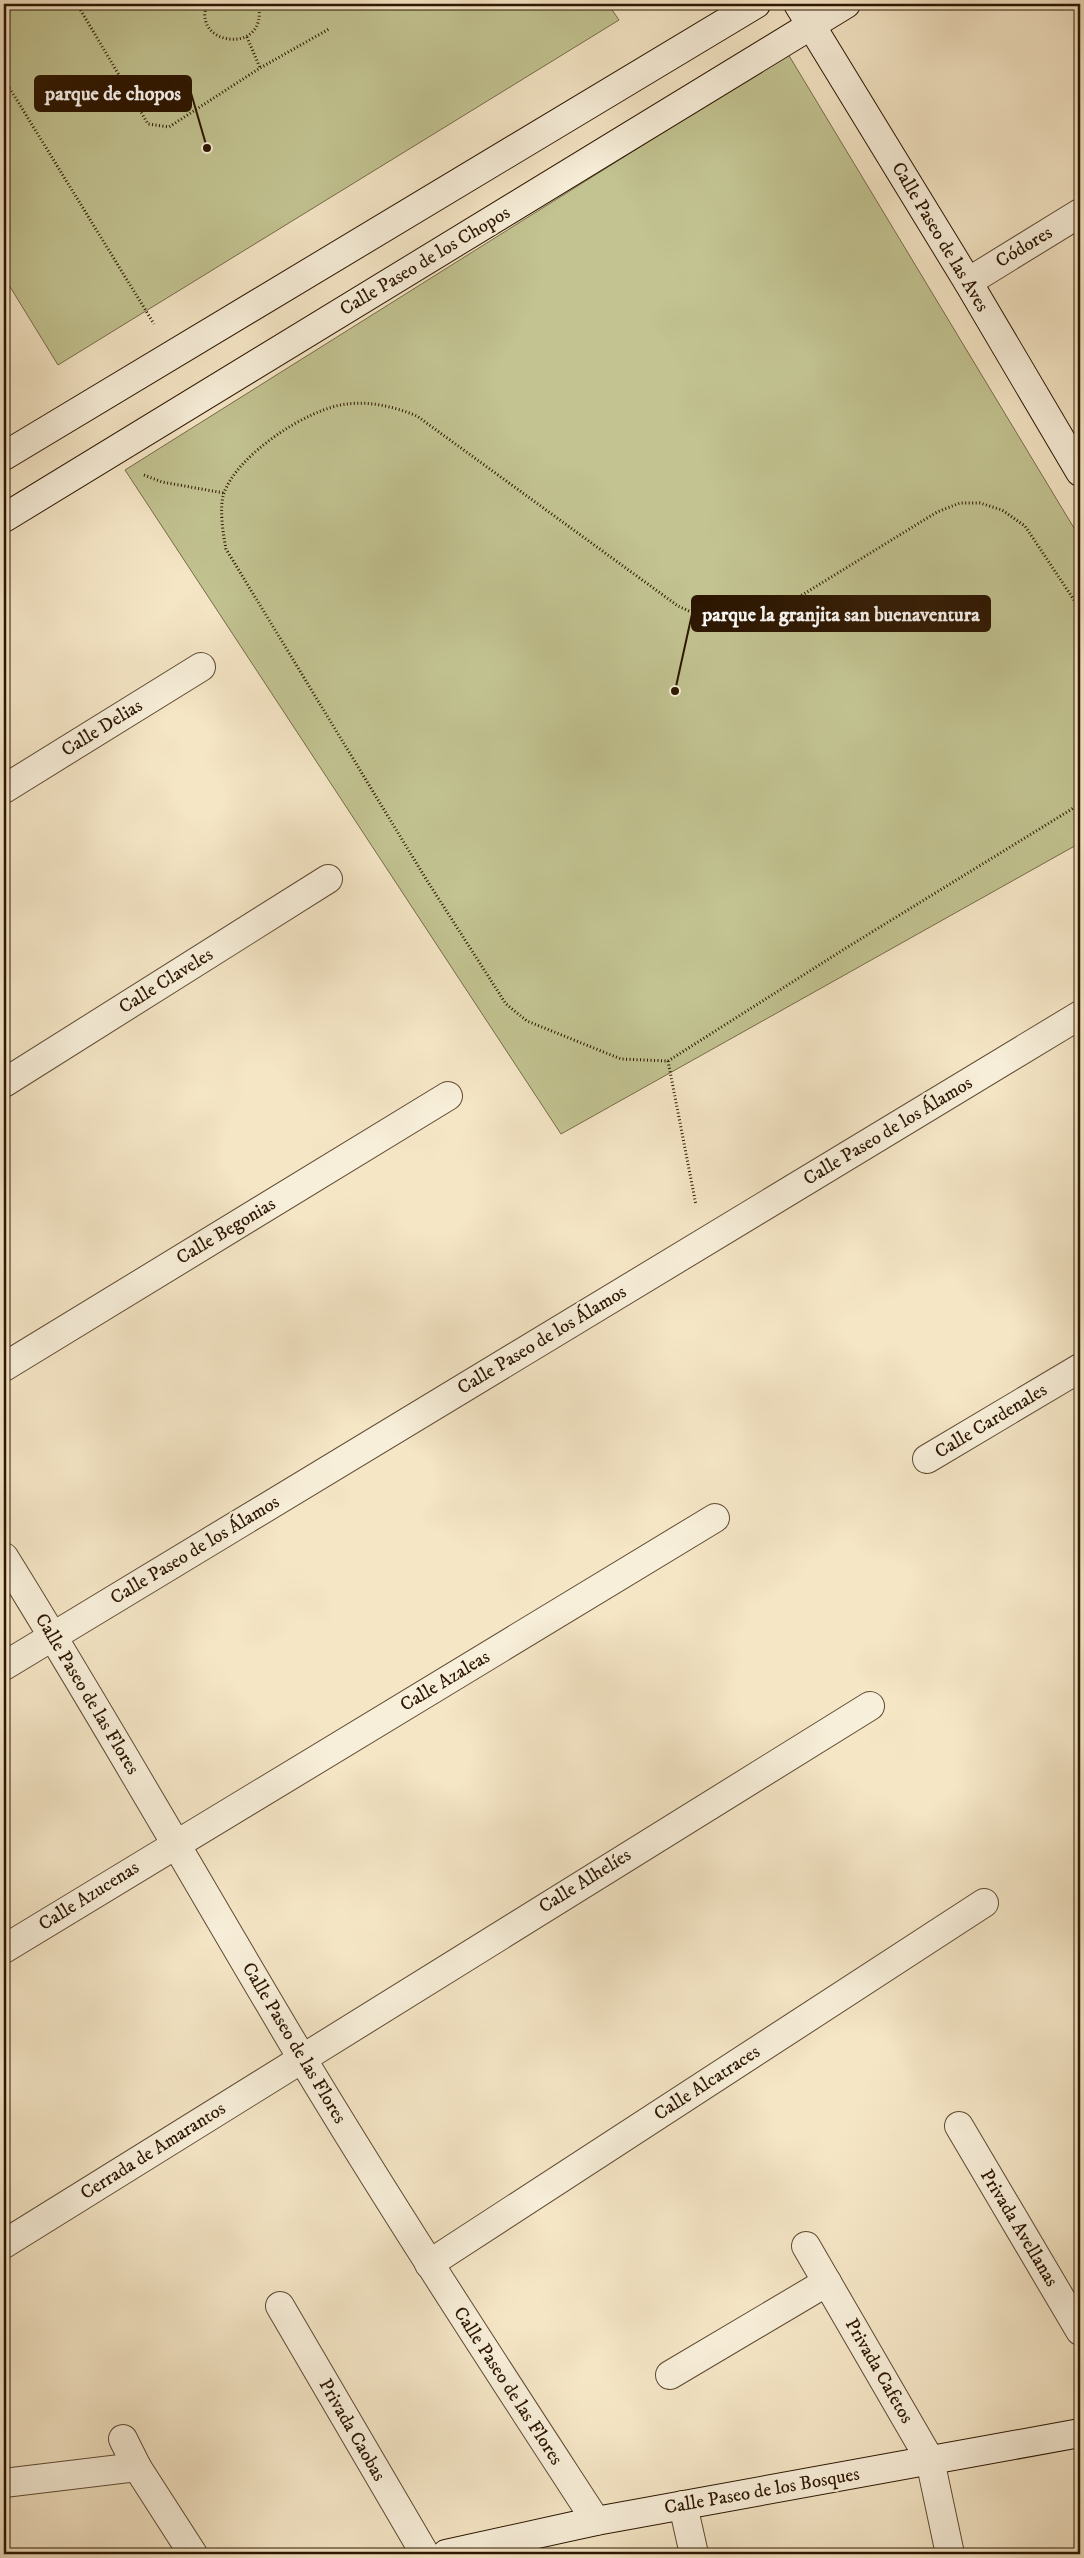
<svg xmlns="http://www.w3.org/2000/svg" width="1084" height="2558" font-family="'IM FELL DW Pica',serif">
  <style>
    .green { fill: #c2c391; stroke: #776c49 }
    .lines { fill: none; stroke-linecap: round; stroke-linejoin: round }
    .street-casing { stroke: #5e4a32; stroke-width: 30 }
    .secondary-casing { stroke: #2c1601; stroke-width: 30 }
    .path { stroke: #2c1601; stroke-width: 3; stroke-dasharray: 1 2.5; stroke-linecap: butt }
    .street { stroke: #f8efda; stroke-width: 28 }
    .secondary { stroke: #f8efda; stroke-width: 28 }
    .labels { text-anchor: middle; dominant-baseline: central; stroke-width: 5; stroke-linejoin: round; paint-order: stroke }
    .street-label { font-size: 19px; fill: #2c1601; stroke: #f8efda }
    .leader { fill: none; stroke: #2c1601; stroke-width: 2 }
    .callout-dot { fill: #2c1601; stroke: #f8efda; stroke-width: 2 }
    .callout { fill: #2c1601; stroke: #2c1601; stroke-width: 2 }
    .callout-label { font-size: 20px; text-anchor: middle; font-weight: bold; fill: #fff }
  </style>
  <rect width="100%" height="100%" fill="#f5e6c6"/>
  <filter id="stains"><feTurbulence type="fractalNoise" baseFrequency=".004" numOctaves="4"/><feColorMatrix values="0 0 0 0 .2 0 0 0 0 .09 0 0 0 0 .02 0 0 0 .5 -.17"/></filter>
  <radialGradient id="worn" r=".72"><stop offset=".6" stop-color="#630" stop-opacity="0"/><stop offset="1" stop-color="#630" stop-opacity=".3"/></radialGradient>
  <g class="green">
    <polygon points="4,4 608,4 619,20 58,365 4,277"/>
    <polygon points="788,54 1080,538 1080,843 561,1134 125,470"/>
  </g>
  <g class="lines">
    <defs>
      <g id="street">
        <polyline points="968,282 1080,213"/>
        <polyline points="4,789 201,667"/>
        <polyline points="4,1083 328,879"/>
        <polyline points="4,1367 448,1096"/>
        <polyline points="927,1459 1080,1368"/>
        <path d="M 4,1557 C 106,1721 201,1889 300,2055 C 395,2213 496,2367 596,2521"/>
        <polyline points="4,1666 1080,1015"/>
        <polyline points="4,1949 715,1518"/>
        <polyline points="959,2126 1080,2331"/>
        <polyline points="4,2244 870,1706"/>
        <polyline points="806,2246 930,2460 950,2554"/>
        <polyline points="429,2264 984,1903"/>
        <polyline points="280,2306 425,2554"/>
        <polyline points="670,2375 827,2282"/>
        <polyline points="123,2439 137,2467 193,2554"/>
        <polyline points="4,2483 137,2467"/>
        <polyline points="683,2505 694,2554"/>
      </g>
      <g id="secondary">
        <polyline points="798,4 968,282 1080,472"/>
        <polyline points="4,456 756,4"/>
        <polyline points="4,518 846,4"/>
        <polyline points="446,2554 596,2521 1080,2433"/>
      </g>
    </defs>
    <use href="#street" class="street-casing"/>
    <use href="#secondary" class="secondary-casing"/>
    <g class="path">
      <polyline points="77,4 148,124 169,127 260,68 329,29"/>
      <path d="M 207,4 C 191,47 270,55 258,4"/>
      <polyline points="247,37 260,68"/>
      <polyline points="4,79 154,324"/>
      <polyline points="144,475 162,482 224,493"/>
      <path d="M 1080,609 L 1025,526 L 1002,510 L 980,503 L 960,503 L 937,512 L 763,619 L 713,622 L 678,606 L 417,416 C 395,407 371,401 347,404 C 308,408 237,455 224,493 C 219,507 223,534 226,549 L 426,879 L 506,1004 L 527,1021 L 621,1059 L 668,1061 L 846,948 L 1080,804"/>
      <polyline points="668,1061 696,1205"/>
    </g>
    <use href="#street" class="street"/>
    <use href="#secondary" class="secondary"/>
  </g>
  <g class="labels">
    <g class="street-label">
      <text transform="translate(940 237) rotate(59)">Calle Paseo de las Aves</text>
      <text transform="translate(1024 247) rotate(-31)">Códores</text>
      <text transform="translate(425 261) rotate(-31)">Calle Paseo de los Chopos</text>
      <text transform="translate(102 728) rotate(-32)">Calle Delias</text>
      <text transform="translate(166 981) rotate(-32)">Calle Claveles</text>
      <text transform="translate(888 1131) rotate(-31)">Calle Paseo de los Álamos</text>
      <text transform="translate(226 1231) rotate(-31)">Calle Begonias</text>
      <text transform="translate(542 1340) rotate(-31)">Calle Paseo de los Álamos</text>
      <text transform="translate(991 1421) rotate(-31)">Calle Cardenales</text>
      <text transform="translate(195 1550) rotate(-31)">Calle Paseo de los Álamos</text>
      <text transform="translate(445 1681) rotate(-31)">Calle Azaleas</text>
      <text transform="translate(87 1694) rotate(59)">Calle Paseo de las Flores</text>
      <text transform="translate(585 1881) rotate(-32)">Calle Alhelíes</text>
      <text transform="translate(89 1896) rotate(-32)">Calle Azucenas</text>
      <text transform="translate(294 2043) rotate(59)">Calle Paseo de las Flores</text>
      <text transform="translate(707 2083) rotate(-33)">Calle Alcatraces</text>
      <text transform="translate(153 2151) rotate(-32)">Cerrada de Amarantos</text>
      <text transform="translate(1019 2228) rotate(59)">Privada Avellanas</text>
      <text transform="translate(879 2371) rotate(60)">Privada Cafetos</text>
      <text transform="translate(508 2386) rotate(57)">Calle Paseo de las Flores</text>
      <text transform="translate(352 2430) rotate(60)">Privada Caobas</text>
      <text transform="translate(762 2491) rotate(-10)">Calle Paseo de los Bosques</text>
    </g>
  </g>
  <path class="leader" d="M207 148L191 93M675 691L692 614"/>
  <g class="callout-dot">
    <circle cx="207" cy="148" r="5"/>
    <circle cx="675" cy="691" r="5"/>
  </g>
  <g class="callout">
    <rect x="35" y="76" width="156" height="35" rx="5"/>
    <rect x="692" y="596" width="298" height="35" rx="5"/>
  </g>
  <g class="callout-label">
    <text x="113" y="100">parque de chopos</text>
    <text x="841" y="621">parque la granjita san buenaventura</text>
  </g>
  <rect width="1084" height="2558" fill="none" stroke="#f5e6c6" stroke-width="20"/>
  <rect x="5" y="5" width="1074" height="2548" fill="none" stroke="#2c1601" stroke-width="2.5"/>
  <rect x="10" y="10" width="1064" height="2538" fill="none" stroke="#2c1601"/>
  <rect width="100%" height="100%" filter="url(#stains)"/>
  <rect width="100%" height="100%" fill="url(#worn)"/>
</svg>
